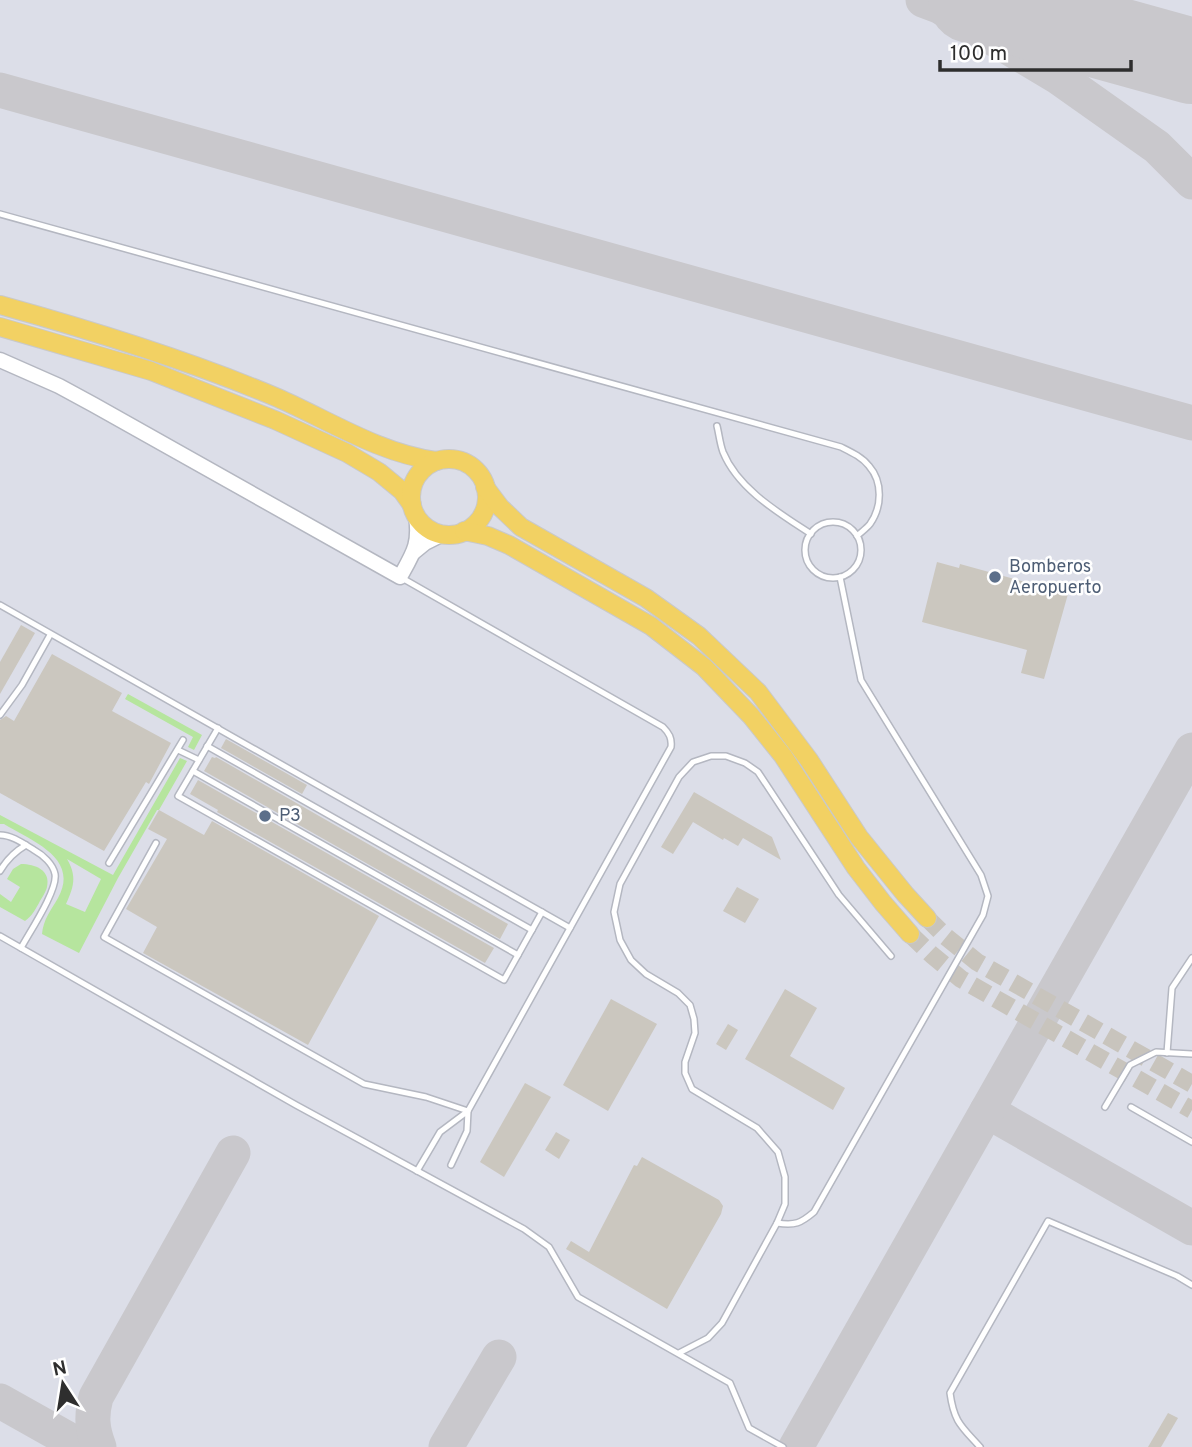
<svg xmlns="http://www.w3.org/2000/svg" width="1192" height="1447" font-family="Overpass,sans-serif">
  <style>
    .airport { fill: #dcdee8 }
    .green { fill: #b6e59e; fill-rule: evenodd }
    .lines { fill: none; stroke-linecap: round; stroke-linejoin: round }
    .taxiway { stroke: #c9c8cc; stroke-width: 35 }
    .runway { stroke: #c9c8cc; stroke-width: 86 }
    .building { fill: #cbc7bf }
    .primary-tunnel { stroke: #c8c4bd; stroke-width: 18; stroke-dasharray: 18 9; stroke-linecap: butt }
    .service-casing { stroke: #b4b7c1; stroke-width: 8 }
    .tertiary-casing { stroke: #b4b7c1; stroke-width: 17 }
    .primary-casing { stroke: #c9c9c9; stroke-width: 20 }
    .service { stroke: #fff; stroke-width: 5 }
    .tertiary { stroke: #fff; stroke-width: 14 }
    .primary { stroke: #f2d163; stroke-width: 18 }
    .service-dot { fill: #5c6f8a; stroke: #fff; stroke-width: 2.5 }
    .labels { text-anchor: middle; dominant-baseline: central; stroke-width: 5; stroke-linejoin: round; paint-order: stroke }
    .service-label { font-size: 18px; fill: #4e5e75; stroke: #fff; text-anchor: start }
  </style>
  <rect width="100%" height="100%" fill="#efe9e1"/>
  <rect class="airport" x="0" y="0" width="1192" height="1447"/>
  <g class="green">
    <polygon points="128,694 202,735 194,750 188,747 193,737 125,699"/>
    <path d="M 180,758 L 187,761 L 159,810 L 157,810 L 118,878 L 79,953 L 42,934 C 43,920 51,910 58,898 C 80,858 32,841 4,824 L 0,824 L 0,815 L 113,875 ZM 67,859 L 101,879 L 85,912 L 66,904 C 74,886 77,876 67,859 Z"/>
    <path d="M 21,864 C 35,864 51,870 47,887 C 46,892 41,899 39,903 C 35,910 32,916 25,921 L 0,907 L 0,894 L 11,902 L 20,887 L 7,879 L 13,869 Z"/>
  </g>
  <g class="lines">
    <g class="taxiway">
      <polyline points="923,0 939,6 1058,77 1157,147 1192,182"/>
      <polyline points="0,90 1192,423"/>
      <polyline points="987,1111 1192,1228"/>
      <polyline points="0,1401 82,1447"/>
      <path d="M 99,1447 C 92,1429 91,1416 96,1397 L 233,1153"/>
      <polyline points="446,1447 499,1357"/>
      <polyline points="796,1447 1192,750"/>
    </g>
    <polyline class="runway" points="971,0 1192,61"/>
  </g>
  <g class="building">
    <polygon points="937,562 959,568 960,564 1068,594 1044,679 1021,673 1027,650 922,622"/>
    <polygon points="21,625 35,633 0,694 0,662"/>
    <polygon points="52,654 122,693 112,711 171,743 149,784 146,782 104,851 0,793 0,720 6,716 14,721"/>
    <polygon points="226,739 307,785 302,794 221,748"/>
    <polygon points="212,757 215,758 216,757 508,924 500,939 204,771"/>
    <polygon points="198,780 494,948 485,963 217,812 218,810 190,794"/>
    <polygon points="694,792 772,837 781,860 743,838 738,846 724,838 723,840 693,822 673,854 661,847"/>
    <polygon points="159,810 204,835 212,821 379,916 308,1045 143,953 157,927 126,909 167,839 148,829"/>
    <polygon points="737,887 759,899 745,923 723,911"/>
    <polygon points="785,989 817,1008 790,1056 845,1088 833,1110 745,1059"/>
    <polygon points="611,999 657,1024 608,1111 563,1085"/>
    <polygon points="728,1024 738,1030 726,1050 716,1044"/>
    <polygon points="525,1083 551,1097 504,1177 480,1162"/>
    <polygon points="556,1132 570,1140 559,1159 545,1150"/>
    <polygon points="642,1157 719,1200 723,1206 721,1214 667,1309 566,1249 571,1241 589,1252 634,1165 637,1166"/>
    <polygon points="1168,1413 1178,1418 1161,1447 1148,1447"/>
  </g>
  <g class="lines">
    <g class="primary-tunnel">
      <polyline points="927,918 945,936 977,962 1192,1084"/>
      <polyline points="910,934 932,955 961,979 1192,1110"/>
    </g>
    <defs>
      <g id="service">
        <path d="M 0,214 L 841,447 C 851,452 862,457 869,466 C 883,482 882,507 870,524 C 866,529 861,532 857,536"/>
        <path d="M 717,426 C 719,434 720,444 723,452 C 738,489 779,513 811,534"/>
        <circle cx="833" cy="550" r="28"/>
        <polyline points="0,605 570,928"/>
        <polyline points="0,715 22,685 50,635"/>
        <polyline points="218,728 178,796 504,980 542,912"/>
        <polyline points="207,746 532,930"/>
        <polyline points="178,750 199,760"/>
        <polyline points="193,771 518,955"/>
        <path d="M 0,835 C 12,835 24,844 34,850 C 43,855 53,864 55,874 C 58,890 29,933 21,948"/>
        <path d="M 156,843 L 104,937 L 364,1084 L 426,1097 L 468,1111 L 671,747 C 672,738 669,733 663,727 L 402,578"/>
        <polyline points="109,863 183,740"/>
        <path d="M 0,871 C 7,859 14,852 26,845"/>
        <polyline points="0,936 296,1105 524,1229 549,1247 578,1297 730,1383 749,1428 783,1447"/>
        <polyline points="1167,1053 1172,988 1192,958"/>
        <polyline points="1105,1107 1130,1065 1156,1052 1192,1054"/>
        <polyline points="1131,1107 1192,1142"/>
        <polyline points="417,1171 440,1132 468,1111 467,1131 451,1165"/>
        <path d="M 777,1223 C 795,1226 801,1223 814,1212 L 983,915 L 988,896 L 981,875 L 861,680 L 840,577"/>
        <polyline points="679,1353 708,1338 722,1323 777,1223 785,1204 785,1177 778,1152 757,1128 692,1089 685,1073 685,1062 695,1033 694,1019 690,1005 678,993 646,974 631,960 620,940 614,912 620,884 679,777 693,762 711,756 726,756 745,763 758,772 839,895 891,956"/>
        <path d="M 980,1447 C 961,1426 954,1422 950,1393 L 1048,1221 L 1177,1276 L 1192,1285"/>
      </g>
      <g id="tertiary">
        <path d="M 0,360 L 59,386 L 94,405 L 400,577 C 414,552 420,544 416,515"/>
        <polyline points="414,552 425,543 443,534"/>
      </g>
      <g id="primary">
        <path d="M 0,305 C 94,331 188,360 278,398 C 330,421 379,453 436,461"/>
        <polyline points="0,327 151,371 275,420 347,453 379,472 402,491 412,505"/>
        <circle cx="449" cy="497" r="38"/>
        <polyline points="485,487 500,507 521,527 646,598 699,636 758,692 809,760 859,837 905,894 927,918"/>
        <polyline points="464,531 488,536 509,545 651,626 704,667 751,716 783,756 856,868 883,903 910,934"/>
      </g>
    </defs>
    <use href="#service" class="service-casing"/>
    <use href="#tertiary" class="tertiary-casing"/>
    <use href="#primary" class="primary-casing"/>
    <use href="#service" class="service"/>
    <use href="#tertiary" class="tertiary"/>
    <use href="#primary" class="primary"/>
  </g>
  <g class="service-dot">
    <circle cx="995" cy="577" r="7"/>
    <circle cx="265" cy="816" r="7"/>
  </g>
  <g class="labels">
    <g class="service-label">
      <text x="1009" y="567">Bomberos<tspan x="1009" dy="21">Aeropuerto</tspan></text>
      <text x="279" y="816">P3</text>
    </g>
  </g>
  <g transform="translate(63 1384) rotate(348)" stroke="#ffffff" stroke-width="5" paint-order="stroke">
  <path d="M0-5L12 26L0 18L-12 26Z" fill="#2e2e2e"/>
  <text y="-10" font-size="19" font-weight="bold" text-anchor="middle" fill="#2e2e2e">N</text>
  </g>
  <path d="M940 60v10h191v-10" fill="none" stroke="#2e2e2e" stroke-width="3.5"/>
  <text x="950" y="60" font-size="21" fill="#2e2e2e" stroke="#ffffff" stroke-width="5" paint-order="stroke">100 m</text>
</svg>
